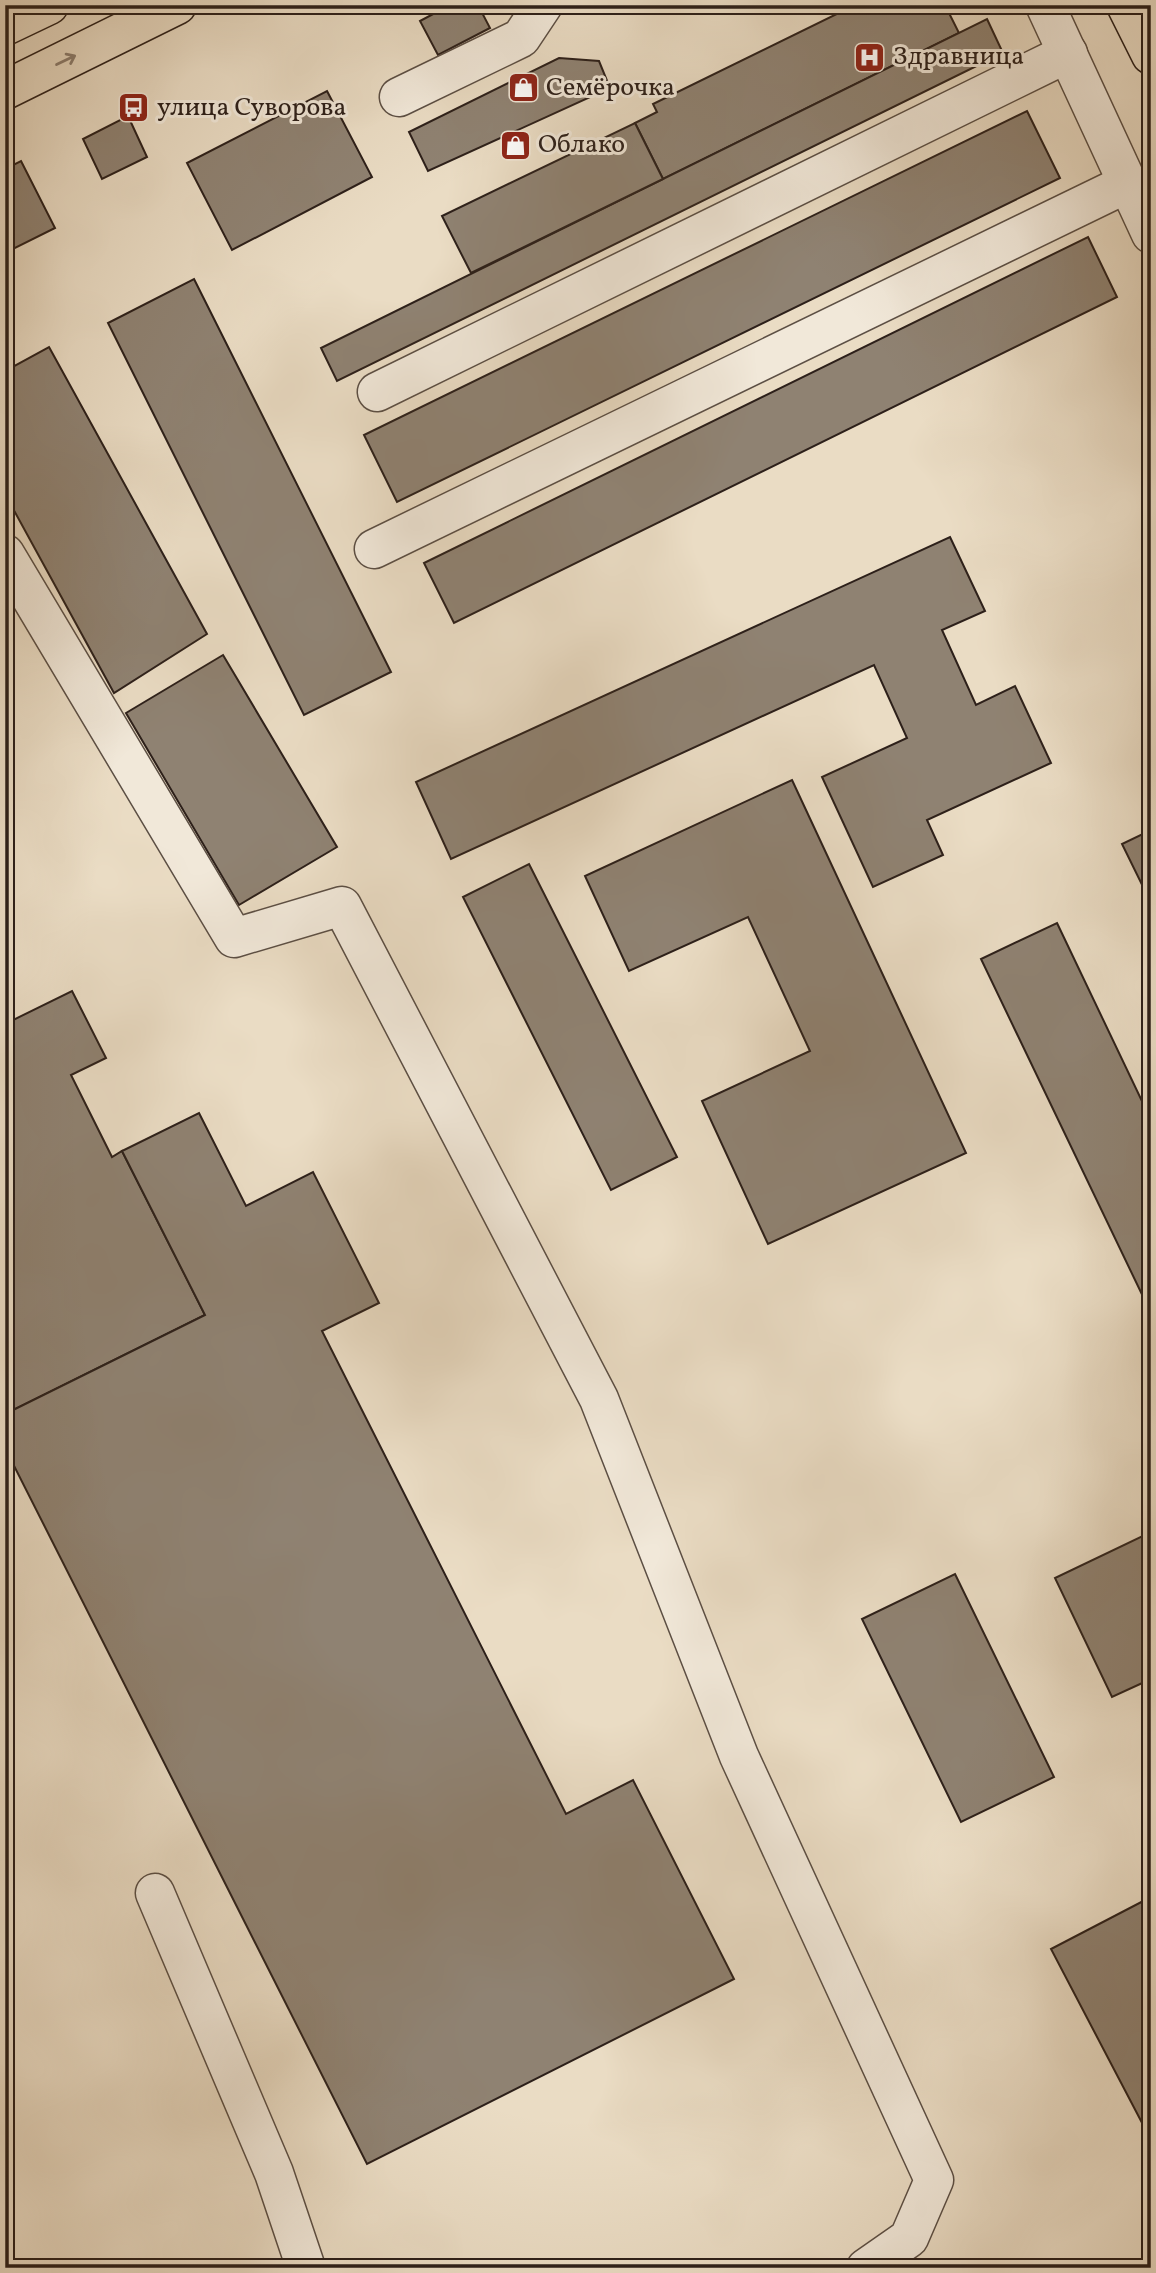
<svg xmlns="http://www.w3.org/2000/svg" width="1156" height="2273" font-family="Vollkorn,serif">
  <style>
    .building { fill: #8f8272; stroke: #2d201a; stroke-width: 2 }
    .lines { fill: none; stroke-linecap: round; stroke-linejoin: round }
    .minor-casing { stroke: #5c4f44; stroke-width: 41 }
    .major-casing { stroke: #2d201a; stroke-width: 41 }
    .minor { stroke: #f1e8d9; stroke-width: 38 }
    .major { stroke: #eadcc4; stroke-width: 38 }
    .oneway { stroke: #8c7e6f }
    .labels { text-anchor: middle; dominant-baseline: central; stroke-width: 6; stroke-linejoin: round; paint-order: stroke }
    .poi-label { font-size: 26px; fill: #2d201a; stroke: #f1e8d9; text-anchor: start }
  </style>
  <rect width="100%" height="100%" fill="#eadcc4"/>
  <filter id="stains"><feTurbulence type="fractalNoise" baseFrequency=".00286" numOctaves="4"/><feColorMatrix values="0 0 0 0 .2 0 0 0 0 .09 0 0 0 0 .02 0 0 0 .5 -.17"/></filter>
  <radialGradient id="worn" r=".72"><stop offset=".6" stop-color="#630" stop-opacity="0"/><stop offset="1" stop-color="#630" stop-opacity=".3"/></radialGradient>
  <g class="building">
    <polygon points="450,5 478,5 490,28 438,55 420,21"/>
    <polygon points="855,5 945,5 959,33 663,179 635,123 657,112 653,104"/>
    <polygon points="987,19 1003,53 337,381 321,348"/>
    <polygon points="559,58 599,61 610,88 428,171 409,132"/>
    <polygon points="327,91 372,177 232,250 187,163"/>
    <polygon points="1027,111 1060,178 397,502 364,435"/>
    <polygon points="128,116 147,157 102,179 83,139"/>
    <polygon points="635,123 663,179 471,273 442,216"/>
    <polygon points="21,161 55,228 5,253 5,169"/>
    <polygon points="1088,237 1117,297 454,623 424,563"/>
    <polygon points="194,279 391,672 304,715 108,323"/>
    <polygon points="49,347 207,634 114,693 5,494 5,371"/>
    <polygon points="950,537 985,611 942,630 976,705 1015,686 1051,763 927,820 943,855 873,887 822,777 907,738 874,665 451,859 416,782"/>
    <polygon points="223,655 337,847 239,905 126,713"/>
    <polygon points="792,780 966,1153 768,1244 702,1101 810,1051 748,917 629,971 585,876"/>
    <polygon points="1151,830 1151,903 1122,844"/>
    <polygon points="529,864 677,1157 611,1190 463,897"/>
    <polygon points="1057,923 1151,1120 1151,1306 1148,1307 981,959"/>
    <polygon points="72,991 106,1058 71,1075 112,1157 122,1151 205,1315 5,1414 5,1024"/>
    <polygon points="199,1113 246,1206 313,1172 379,1303 322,1331 566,1814 633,1780 734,1979 367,2164 5,1448 5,1414 205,1315 122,1151"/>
    <polygon points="1151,1532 1151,1679 1112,1697 1055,1578"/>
    <polygon points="955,1574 1054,1777 961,1822 862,1619"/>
    <polygon points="1151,1897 1151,2140 1051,1949"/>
  </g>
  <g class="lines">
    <defs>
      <g id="minor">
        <polyline points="1045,5 1151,234"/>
        <polyline points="399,97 521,38 543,5"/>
        <polyline points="377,392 1068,53"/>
        <polyline points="374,549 1128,183"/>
        <polyline points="5,554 234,938 342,906 599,1399 739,1756 934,2180 909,2238 866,2268"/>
        <polyline points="155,1893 274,2173 306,2268"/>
      </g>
      <g id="major">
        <polyline points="1126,5 1151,55"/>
        <polyline points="5,26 49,5"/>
        <polyline points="5,90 177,5"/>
      </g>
    </defs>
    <use href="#minor" class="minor-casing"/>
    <use href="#major" class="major-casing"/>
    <use href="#minor" class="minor"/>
    <use href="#major" class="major"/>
  </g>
  <defs><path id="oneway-shaft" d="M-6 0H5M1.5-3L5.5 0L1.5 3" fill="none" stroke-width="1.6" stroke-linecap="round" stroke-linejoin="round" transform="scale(1.75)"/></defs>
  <use class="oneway" href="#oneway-shaft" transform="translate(66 60) rotate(-26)"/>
  <defs>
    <symbol id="hospital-square" viewBox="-11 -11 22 22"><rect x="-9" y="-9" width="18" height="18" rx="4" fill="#8f2418" stroke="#f1e8d9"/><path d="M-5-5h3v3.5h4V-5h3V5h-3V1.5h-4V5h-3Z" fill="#fff"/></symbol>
    <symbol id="shop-square" viewBox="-11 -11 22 22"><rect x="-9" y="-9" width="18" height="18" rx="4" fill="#8f2418" stroke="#f1e8d9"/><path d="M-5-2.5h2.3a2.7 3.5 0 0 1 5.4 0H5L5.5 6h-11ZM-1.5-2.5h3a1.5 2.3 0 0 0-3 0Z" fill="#fff"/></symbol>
    <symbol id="bus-square" viewBox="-11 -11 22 22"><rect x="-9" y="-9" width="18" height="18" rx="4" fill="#8f2418" stroke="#f1e8d9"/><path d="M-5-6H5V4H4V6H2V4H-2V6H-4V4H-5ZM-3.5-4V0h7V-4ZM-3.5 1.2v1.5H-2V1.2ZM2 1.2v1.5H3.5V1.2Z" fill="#fff"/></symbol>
  </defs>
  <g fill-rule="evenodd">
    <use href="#hospital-square" x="852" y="40" width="35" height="35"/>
    <use href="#shop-square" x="506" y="70" width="35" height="35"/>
    <use href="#bus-square" x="116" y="90" width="35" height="35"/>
    <use href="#shop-square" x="498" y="128" width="35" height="35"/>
  </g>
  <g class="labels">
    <g class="poi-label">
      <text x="893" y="57">Здравница</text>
      <text x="546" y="88">Cемёрочка</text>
      <text x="157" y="108">улица Суворова</text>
      <text x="538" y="145">Облако</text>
    </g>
  </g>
  <rect width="1156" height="2273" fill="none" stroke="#eadcc4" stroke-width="28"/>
  <rect x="7" y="7" width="1142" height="2259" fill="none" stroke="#2d201a" stroke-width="3.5"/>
  <rect x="14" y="14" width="1128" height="2245" fill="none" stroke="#2d201a" stroke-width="2"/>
  <rect width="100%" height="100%" filter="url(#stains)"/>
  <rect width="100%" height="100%" fill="url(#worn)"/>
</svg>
